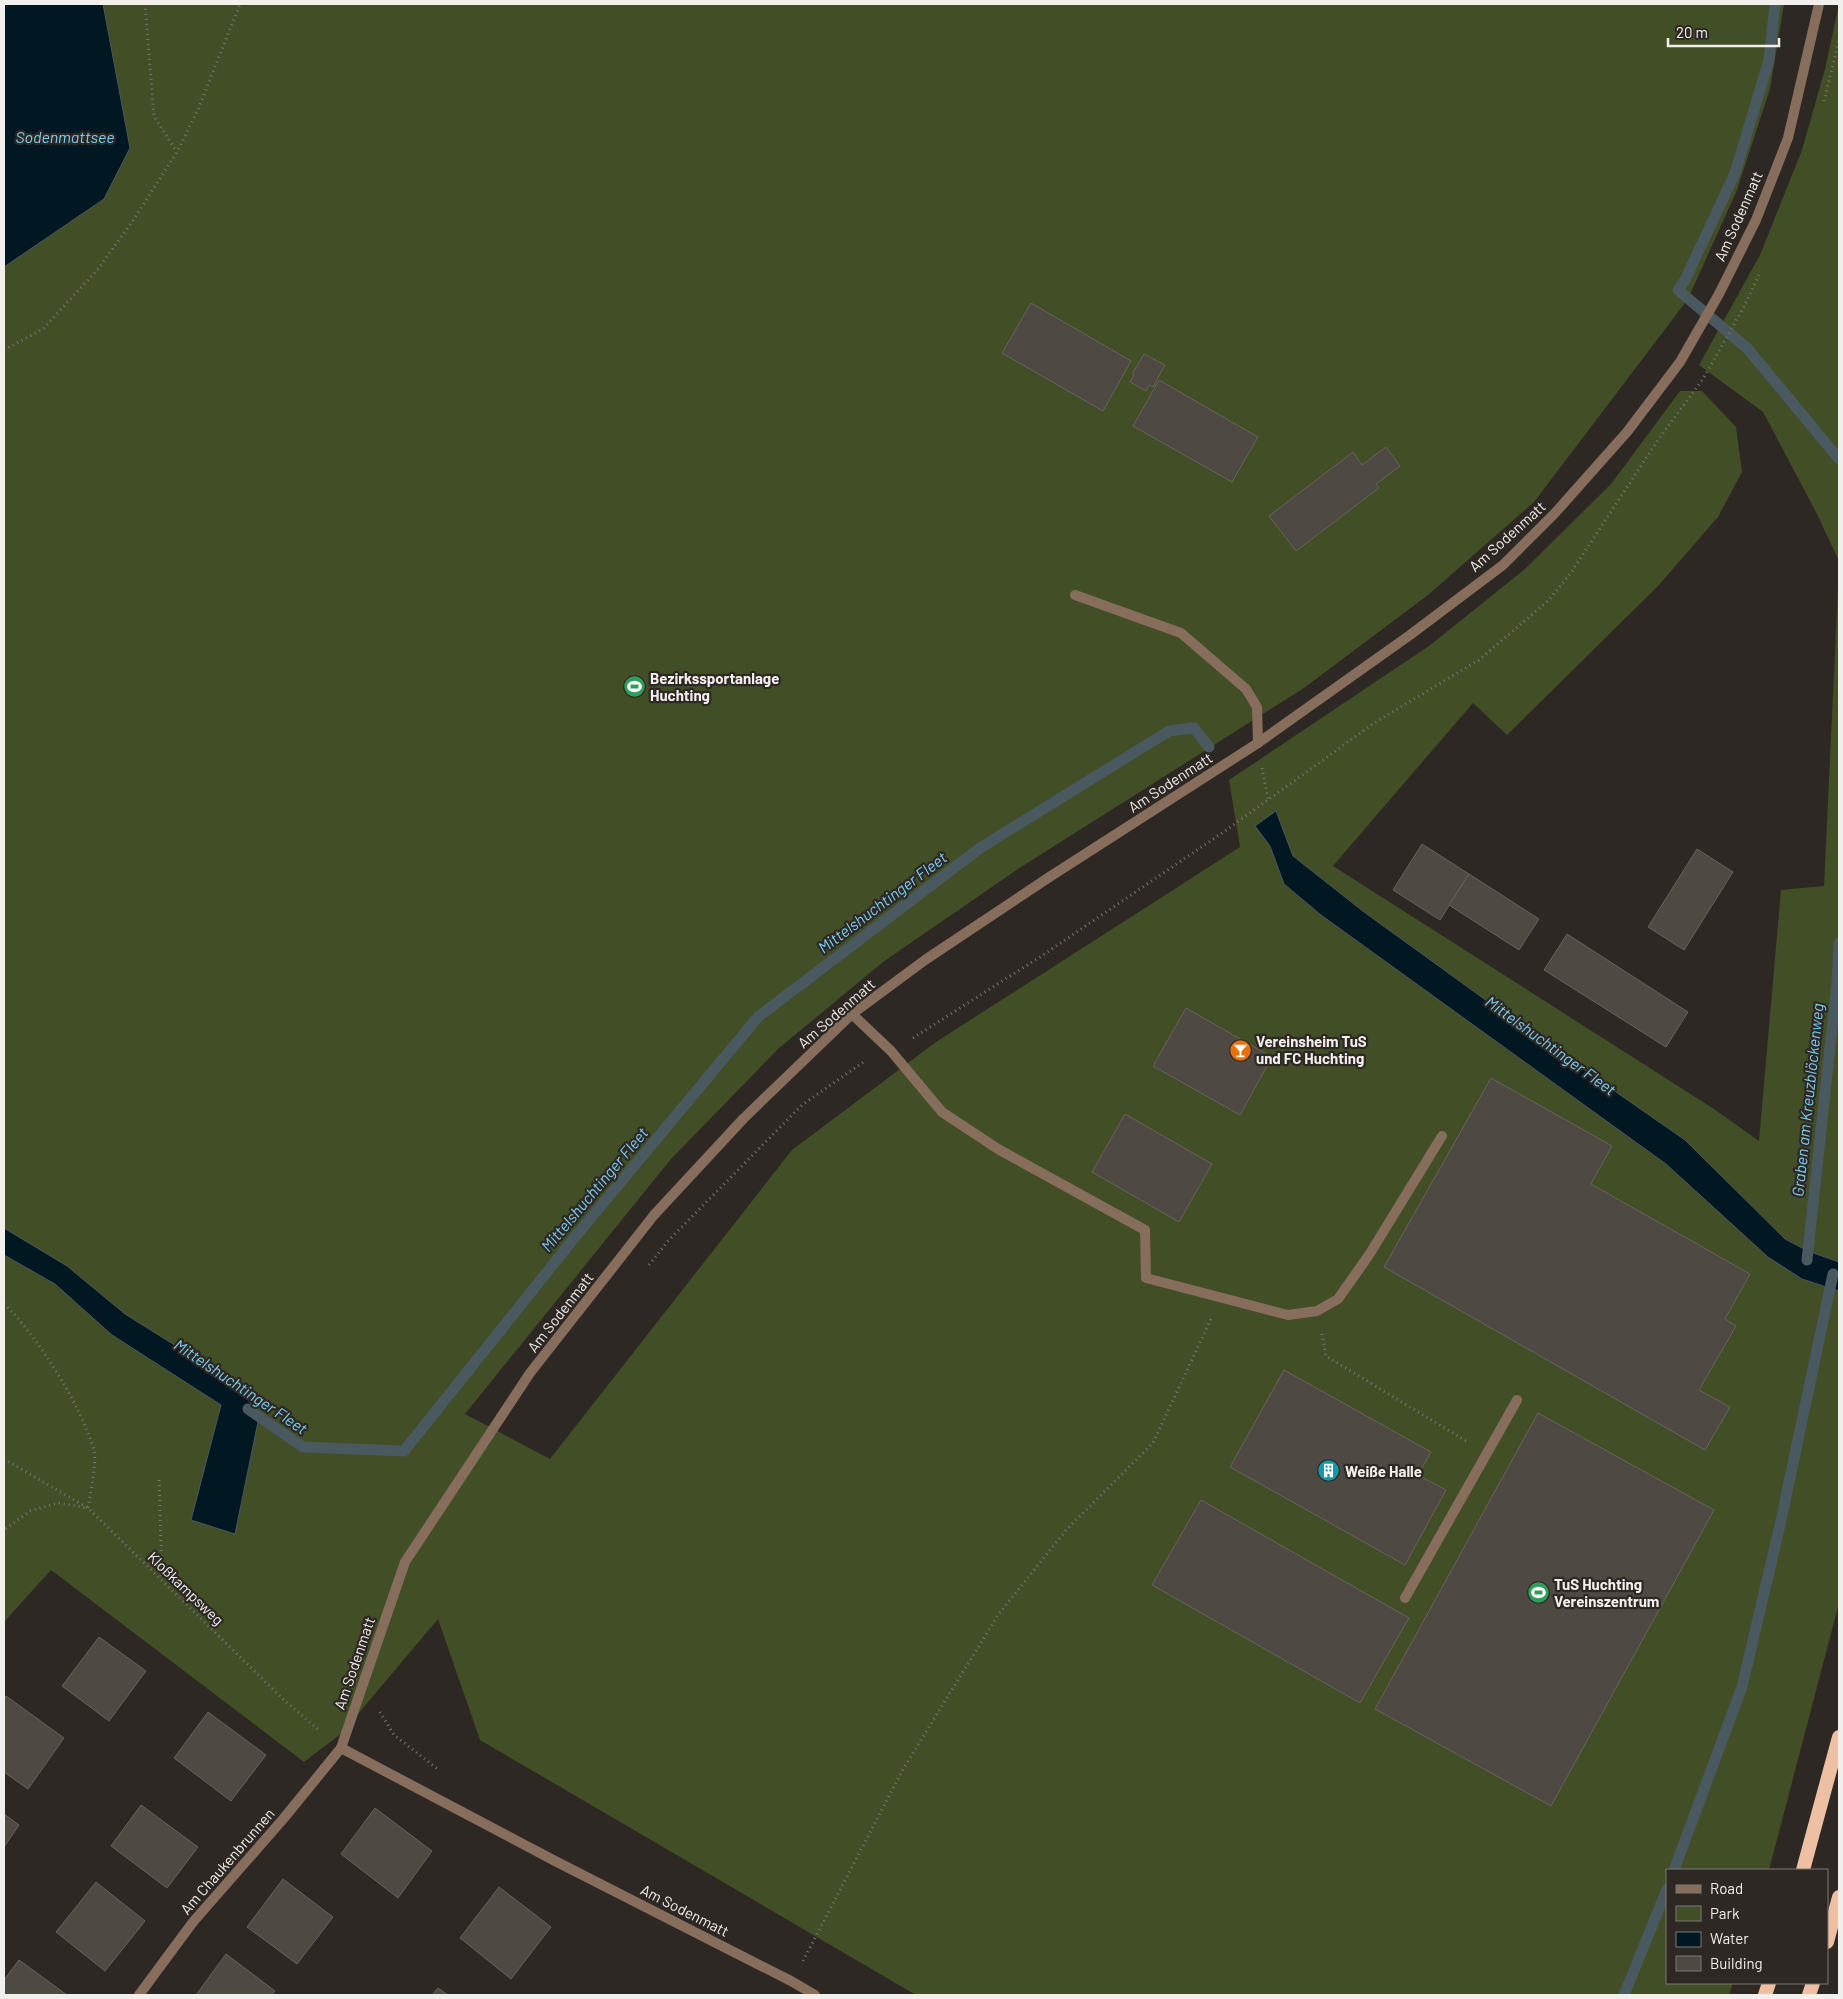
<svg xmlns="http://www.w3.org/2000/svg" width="1843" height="1999" font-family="Barlow,sans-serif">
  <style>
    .green { fill: #414e26 }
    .water { fill: #011822; stroke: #4a585f }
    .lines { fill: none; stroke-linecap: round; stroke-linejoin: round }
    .stream { stroke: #4a585f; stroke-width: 11 }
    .building { fill: #4f4944; stroke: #68625d }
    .path { stroke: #7a7471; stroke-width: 3; stroke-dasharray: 1 4; stroke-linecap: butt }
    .service { stroke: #876d5c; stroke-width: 10 }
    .minor { stroke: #876d5c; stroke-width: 10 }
    .trunk { stroke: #eec0a3; stroke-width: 14 }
    .labels { text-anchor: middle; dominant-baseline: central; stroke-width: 4.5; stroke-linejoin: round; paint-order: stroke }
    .street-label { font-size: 15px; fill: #f3efed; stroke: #2e2824 }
    .poi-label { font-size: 15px; font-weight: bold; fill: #f3efed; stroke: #2e2824; text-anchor: start }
    .water-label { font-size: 16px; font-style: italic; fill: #7acff3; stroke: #2e2824 }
  </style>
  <rect width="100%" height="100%" fill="#2e2824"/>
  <g class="green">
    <polygon points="4,4 1784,4 1770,89 1737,190 1688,299 1534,502 1428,595 1304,688 1018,869 883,962 778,1049 671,1159 465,1414 550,1459 792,1150 936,1042 1240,847 1229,780 1429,646 1525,569 1611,484 1680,391 1702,391 1736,427 1742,472 1718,517 1658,586 1507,735 1473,703 1333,866 1714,1109 1759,1141 1781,890 1824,886 1839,567 1839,1262 1808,1251 1785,1239 1685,1140 1534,1035 1364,912 1293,856 1276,811 1256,826 1270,846 1284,884 1321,915 1666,1164 1768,1257 1802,1279 1839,1291 1839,1603 1769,1870 1667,1870 1667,1983 1733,1983 1729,1995 916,1995 480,1740 438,1619 342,1733 304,1762 51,1570 4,1622"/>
    <polygon points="1839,4 1839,561 1817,514 1763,412 1699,365 1760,255 1802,150 1825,69"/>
  </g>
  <g class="water">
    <polygon points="4,4 103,4 130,148 104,199 4,267"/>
    <polygon points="1276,811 1293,856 1364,912 1534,1035 1685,1140 1785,1239 1808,1251 1839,1262 1839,1291 1802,1279 1768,1257 1666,1164 1321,915 1284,884 1270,846 1255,826"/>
    <polygon points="4,1228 67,1266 125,1314 189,1354 236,1379 259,1417 235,1534 191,1520 221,1405 112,1335 55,1284 4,1255"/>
  </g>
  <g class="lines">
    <g class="stream">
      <polyline points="1775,4 1769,60 1735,173 1685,280 1678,290 1747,348 1839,459"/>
      <polyline points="1807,1260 1837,982 1839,943"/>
      <polyline points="248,1409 303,1447 404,1451 575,1237 758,1017 980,848 1169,731 1194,728 1209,747"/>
      <polyline points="1674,1870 1742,1687 1780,1525 1833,1274"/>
      <polyline points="1624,1995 1667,1889"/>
    </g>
  </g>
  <g class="building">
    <polygon points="1031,303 1131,361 1103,411 1002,353"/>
    <polygon points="1144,354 1165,365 1153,387 1149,385 1146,391 1130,382 1134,375 1132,374"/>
    <polygon points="1159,380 1258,437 1232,482 1133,426"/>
    <polygon points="1386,447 1400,466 1376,484 1379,488 1296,551 1269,516 1353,452 1362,465"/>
    <polygon points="1422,844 1469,874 1440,920 1393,890"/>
    <polygon points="1697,849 1733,872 1684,950 1648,927"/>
    <polygon points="1469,874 1539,919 1519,950 1449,905"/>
    <polygon points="1567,934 1688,1012 1666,1047 1544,970"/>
    <polygon points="1186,1008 1272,1057 1240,1115 1153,1066"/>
    <polygon points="1491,1078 1612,1146 1591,1184 1750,1274 1725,1319 1736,1326 1699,1390 1730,1407 1705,1450 1384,1267"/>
    <polygon points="1125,1114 1212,1164 1179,1222 1092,1172"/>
    <polygon points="1284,1370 1431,1452 1418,1475 1446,1490 1405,1565 1230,1467"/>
    <polygon points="1538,1413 1714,1510 1551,1806 1375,1709"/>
    <polygon points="1201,1500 1409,1618 1360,1703 1152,1585"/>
    <polygon points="99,1637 146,1671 109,1721 62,1686"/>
    <polygon points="6,1696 64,1738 28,1789 4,1772 4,1700"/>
    <polygon points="208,1712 266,1755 231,1801 174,1758"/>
    <polygon points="141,1805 198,1847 167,1888 111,1846"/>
    <polygon points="375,1808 432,1851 398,1898 341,1854"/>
    <polygon points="4,1814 19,1825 4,1847"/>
    <polygon points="283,1879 333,1917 297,1964 247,1927"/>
    <polygon points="96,1882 145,1921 105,1971 56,1932"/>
    <polygon points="499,1887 551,1927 511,1979 460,1938"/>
    <polygon points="226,1954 275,1991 272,1995 196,1995"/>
    <polygon points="19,1960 67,1995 4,1995 4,1980"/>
    <polygon points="438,1988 448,1995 432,1995"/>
  </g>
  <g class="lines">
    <g class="path">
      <polyline points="145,4 154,116 176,151"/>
      <polyline points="1824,101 1839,41"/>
      <polyline points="4,350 43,329 98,269 132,222 177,152 197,112 240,4"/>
      <polyline points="1262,768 1268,799"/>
      <polyline points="913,1038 1040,957 1225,831 1374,723 1479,660 1548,601 1570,574 1658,440 1703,379 1742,310 1759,275"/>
      <polyline points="649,1265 668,1241 802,1105 865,1061"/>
      <path d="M 4,1304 C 35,1332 84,1410 94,1451 C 97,1462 90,1495 88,1508 L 58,1503 L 30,1511 L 4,1530"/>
      <polyline points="1322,1334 1326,1356 1466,1441"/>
      <polyline points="4,1459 88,1508 285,1701 320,1731"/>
      <polyline points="159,1480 162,1580"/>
      <polyline points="380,1712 394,1735 439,1770"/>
      <polyline points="803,1961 902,1771 998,1615 1067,1529 1153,1443 1211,1319"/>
    </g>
    <g class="service">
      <polyline points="1075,595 1181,633 1246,689 1257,707 1258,743"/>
      <polyline points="852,1014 891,1051 942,1112 998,1149 1145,1230 1146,1278 1288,1315 1317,1311 1338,1299 1369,1255 1442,1136"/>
      <polyline points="1405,1598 1517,1400"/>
    </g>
    <g class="minor">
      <polyline points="341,1748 557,1862 791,1981 815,1995"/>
      <polyline points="139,1995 193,1922 284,1818 341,1748 405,1562 530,1373 654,1215 744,1118 852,1014 925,960 1051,876 1258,743 1410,635 1503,565 1555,513 1627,432 1680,362 1719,294 1756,220 1788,138 1819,4"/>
    </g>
    <g class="trunk">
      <polyline points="1803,1870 1839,1737"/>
      <polyline points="1827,1942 1839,1897"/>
      <polyline points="1765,1995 1769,1983"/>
      <polyline points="1809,1995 1813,1983"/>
    </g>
  </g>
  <defs>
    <symbol id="stadium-disc" viewBox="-11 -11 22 22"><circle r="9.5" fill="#2e9e5b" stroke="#2e2824"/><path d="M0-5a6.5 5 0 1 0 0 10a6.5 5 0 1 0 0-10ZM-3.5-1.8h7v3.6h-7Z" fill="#fff"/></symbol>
    <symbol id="bar-disc" viewBox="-11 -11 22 22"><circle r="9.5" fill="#e8710a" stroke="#2e2824"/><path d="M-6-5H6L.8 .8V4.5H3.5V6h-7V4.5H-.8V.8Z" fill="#fff"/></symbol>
    <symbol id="building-disc" viewBox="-11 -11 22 22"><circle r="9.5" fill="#0f9aa8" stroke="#2e2824"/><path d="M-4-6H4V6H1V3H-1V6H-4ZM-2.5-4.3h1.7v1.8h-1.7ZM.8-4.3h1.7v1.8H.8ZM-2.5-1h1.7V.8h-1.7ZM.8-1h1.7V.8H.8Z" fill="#fff"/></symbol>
  </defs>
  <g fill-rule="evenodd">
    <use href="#stadium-disc" x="622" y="674" width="25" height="25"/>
    <use href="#bar-disc" x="1228" y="1038" width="25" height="25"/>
    <use href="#building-disc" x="1316" y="1458" width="25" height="25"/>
    <use href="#stadium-disc" x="1526" y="1580" width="25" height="25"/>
  </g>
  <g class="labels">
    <g class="street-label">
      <text transform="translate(1738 216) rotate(-66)">Am Sodenmatt</text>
      <text transform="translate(1507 536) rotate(-42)">Am Sodenmatt</text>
      <text transform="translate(1170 782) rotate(-33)">Am Sodenmatt</text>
      <text transform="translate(836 1013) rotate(-41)">Am Sodenmatt</text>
      <text transform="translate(560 1312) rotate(-52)">Am Sodenmatt</text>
      <text transform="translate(186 1588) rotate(44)">Kloßkampsweg</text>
      <text transform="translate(354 1663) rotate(-71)">Am Sodenmatt</text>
      <text transform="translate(227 1861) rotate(-49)">Am Chaukenbrunnen</text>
      <text transform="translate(685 1910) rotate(27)">Am Sodenmatt</text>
    </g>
    <g class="poi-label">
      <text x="650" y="678">Bezirkssportanlage<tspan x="650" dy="17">Huchting</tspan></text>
      <text x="1256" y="1041">Vereinsheim TuS<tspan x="1256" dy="17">und FC Huchting</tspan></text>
      <text x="1345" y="1471">Weiße Halle</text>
      <text x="1554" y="1584">TuS Huchting<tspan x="1554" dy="17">Vereinszentrum</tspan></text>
    </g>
    <g class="water-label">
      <text x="65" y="136">Sodenmattsee</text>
      <text transform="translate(882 902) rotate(-37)">Mittelshuchtinger Fleet</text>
      <text transform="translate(1551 1045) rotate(36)">Mittelshuchtinger Fleet</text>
      <text transform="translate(1807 1100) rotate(-84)">Graben am Kreuzblöckenweg</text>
      <text transform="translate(594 1189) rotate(-50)">Mittelshuchtinger Fleet</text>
      <text transform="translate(241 1386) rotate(34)">Mittelshuchtinger Fleet</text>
    </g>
  </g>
  <rect width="1843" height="1999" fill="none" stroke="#f3efed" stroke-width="10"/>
  <rect x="1666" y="1869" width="162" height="115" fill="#2e2824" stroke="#7d7874"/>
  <rect x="1676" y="1885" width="25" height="8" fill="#876d5c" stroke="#7d7874"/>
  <text x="1710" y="1894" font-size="15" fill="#f3efed">Road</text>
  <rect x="1676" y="1906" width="25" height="15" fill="#414e26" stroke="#7d7874"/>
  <text x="1710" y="1919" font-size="15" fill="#f3efed">Park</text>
  <rect x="1676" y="1932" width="25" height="15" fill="#011822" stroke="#7d7874"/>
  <text x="1710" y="1944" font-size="15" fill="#f3efed">Water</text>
  <rect x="1676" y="1956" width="25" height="15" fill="#4f4944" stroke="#7d7874"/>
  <text x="1710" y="1969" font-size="15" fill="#f3efed">Building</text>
  <path d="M1668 38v8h111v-8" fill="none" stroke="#f3efed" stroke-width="2.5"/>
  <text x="1676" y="38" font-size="15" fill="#f3efed" stroke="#2e2824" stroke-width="4" paint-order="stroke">20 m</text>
</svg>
